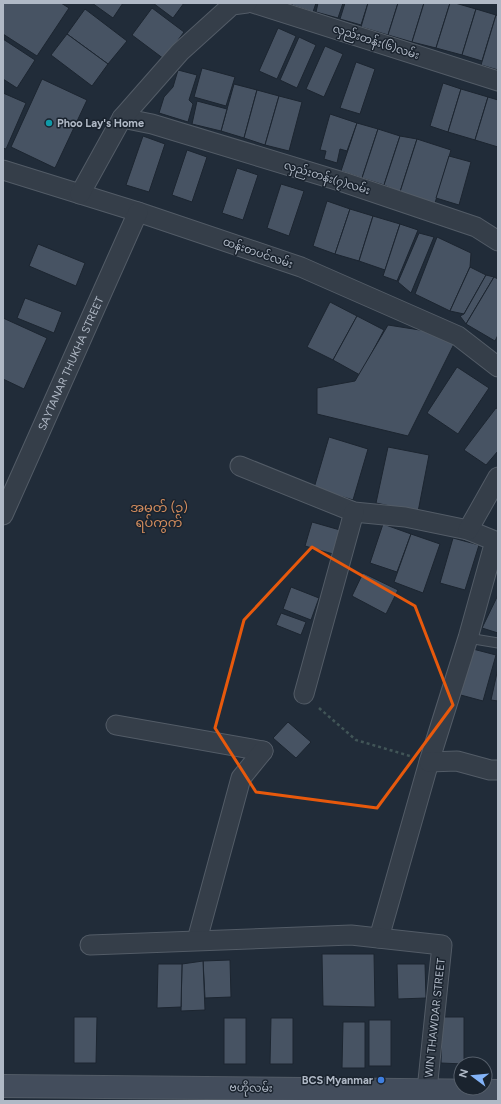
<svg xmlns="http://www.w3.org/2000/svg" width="501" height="1104" font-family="Figtree,'Noto Sans Myanmar',sans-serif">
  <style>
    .building { fill: #475363; stroke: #1c2530 }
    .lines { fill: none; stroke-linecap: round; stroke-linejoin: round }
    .lane-casing { stroke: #535c67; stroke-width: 11 }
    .street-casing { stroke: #535c67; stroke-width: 21 }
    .secondary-casing { stroke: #535c67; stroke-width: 24 }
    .path { stroke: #415557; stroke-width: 2.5; stroke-dasharray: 3 3; stroke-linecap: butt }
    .lane { stroke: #353e49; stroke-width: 9 }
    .street { stroke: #353e49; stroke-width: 19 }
    .secondary { stroke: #434d5c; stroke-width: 22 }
    .marked { fill: none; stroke: #e8590c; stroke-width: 3; stroke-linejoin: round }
    .culture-dot { fill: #0f9aa8; stroke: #1a232e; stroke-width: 1.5 }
    .shop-dot { fill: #3f7fe0; stroke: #1a232e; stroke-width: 1.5 }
    .labels { text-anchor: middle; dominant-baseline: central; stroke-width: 3; stroke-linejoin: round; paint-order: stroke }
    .street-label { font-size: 11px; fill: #b0b9c6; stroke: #1a232e }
    .poi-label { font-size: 11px; font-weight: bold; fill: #b0b9c6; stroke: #1a232e; text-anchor: start }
    .quarter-label { font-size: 13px; fill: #d38d5e; stroke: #1a232e }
  </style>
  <rect width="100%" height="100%" fill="#212c39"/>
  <g class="building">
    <polygon points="3,3 61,3 69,8 37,56 3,34"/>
    <polygon points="92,3 123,3 113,18"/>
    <polygon points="153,3 184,3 173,18"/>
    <polygon points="292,3 316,3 313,12 292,5"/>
    <polygon points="318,3 343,3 338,18 316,12"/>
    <polygon points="345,3 368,3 361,25 340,19"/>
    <polygon points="368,3 398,3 388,35 361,27"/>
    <polygon points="398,3 424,3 412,42 388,35"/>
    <polygon points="424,3 450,3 436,48 412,42"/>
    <polygon points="450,3 455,3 476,9 462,55 436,48"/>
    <polygon points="152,8 184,32 164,59 132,35"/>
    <polygon points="85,9 127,41 108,64 67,34"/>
    <polygon points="476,9 496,15 482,61 462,55"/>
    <polygon points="496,15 498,16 498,70 481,65"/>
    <polygon points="278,28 296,36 277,79 259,71"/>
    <polygon points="67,34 108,64 92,86 51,55"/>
    <polygon points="299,37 316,45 297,88 280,80"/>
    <polygon points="3,39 35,60 17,88 3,79"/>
    <polygon points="325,46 343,54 324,97 306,89"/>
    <polygon points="356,62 375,69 360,114 340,108"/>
    <polygon points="202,68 235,77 226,106 194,97"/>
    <polygon points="178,70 197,75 189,100 193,104 188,122 159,113 164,97 173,87"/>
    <polygon points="42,79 87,100 55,168 11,147"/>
    <polygon points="443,83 461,89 448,132 430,126"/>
    <polygon points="234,84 257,90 244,138 221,131"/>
    <polygon points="461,89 488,97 475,140 448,132"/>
    <polygon points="257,90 279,96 265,145 244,138"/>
    <polygon points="3,93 26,103 6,149 3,148"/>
    <polygon points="279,96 302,102 289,151 265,145"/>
    <polygon points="488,97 498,100 498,147 475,140"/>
    <polygon points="197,101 227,109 221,131 192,124"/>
    <polygon points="330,114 357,123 347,151 340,149 337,163 324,159 326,151 320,150"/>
    <polygon points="357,123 378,129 362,178 341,171"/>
    <polygon points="378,129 400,136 384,185 362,178"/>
    <polygon points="143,136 165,144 149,192 126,185"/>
    <polygon points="400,136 417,139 400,192 384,185"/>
    <polygon points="417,139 451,150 435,203 400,192"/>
    <polygon points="187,150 207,157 192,202 172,195"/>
    <polygon points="449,156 471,162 459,205 436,198"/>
    <polygon points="237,168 258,175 243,220 222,213"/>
    <polygon points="281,184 304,191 289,236 267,228"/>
    <polygon points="327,201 350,209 335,254 313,246"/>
    <polygon points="350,209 373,216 359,261 335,254"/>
    <polygon points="373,216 400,224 385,270 359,261"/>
    <polygon points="400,224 418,230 397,281 383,276"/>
    <polygon points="419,233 434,237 411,293 398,282"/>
    <polygon points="437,237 471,253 470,267 450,311 415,294"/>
    <polygon points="38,244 85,263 76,286 29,266"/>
    <polygon points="470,267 486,275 464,314 450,311"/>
    <polygon points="486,275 494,277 466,324 460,316 464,314"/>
    <polygon points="494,277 498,279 498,335 495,341 466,324"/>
    <polygon points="25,298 62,312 54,333 17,318"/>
    <polygon points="330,302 357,316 333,360 307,347"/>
    <polygon points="357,316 384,330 360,375 333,360"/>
    <polygon points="3,318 47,338 24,389 3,379"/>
    <polygon points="388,325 458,336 408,436 317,414 317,388 355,381"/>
    <polygon points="457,367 489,388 458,434 427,413"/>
    <polygon points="496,408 498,409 498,451 486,465 464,450"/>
    <polygon points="329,437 368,449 353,500 314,488"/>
    <polygon points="388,447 429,455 418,512 376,503"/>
    <polygon points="312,522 340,530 333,554 305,546"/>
    <polygon points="383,524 411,534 397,572 370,563"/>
    <polygon points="411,534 440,544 423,593 394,582"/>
    <polygon points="453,538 479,545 465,590 440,583"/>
    <polygon points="363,573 398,590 386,614 352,596"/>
    <polygon points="291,587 319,598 311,620 283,609"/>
    <polygon points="498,595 498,633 482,628"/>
    <polygon points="281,613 306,622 301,635 276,625"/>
    <polygon points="469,648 496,655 483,701 457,694"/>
    <polygon points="498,668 498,701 491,700"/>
    <polygon points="288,722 311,742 296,758 273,738"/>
    <polygon points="322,954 374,954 375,1007 323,1006"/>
    <polygon points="230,960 231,997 205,998 203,961"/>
    <polygon points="203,961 205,1010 181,1011 182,964"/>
    <polygon points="158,964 182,964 181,1007 157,1008"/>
    <polygon points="397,964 425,964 426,998 398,999"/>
    <polygon points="74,1017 97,1017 96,1063 74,1063"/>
    <polygon points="442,1017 464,1017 464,1064 441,1063"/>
    <rect x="224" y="1018" width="22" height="46"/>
    <polygon points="271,1018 293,1018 293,1064 270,1064"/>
    <rect x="369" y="1020" width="22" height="46"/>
    <polygon points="343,1022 365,1022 365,1068 342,1068"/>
  </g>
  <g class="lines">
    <defs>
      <polyline id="lane" points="468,638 498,643"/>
      <g id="street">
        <polyline points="253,3 498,81"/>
        <polyline points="122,118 152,124 343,182 476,227 498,241"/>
        <polyline points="3,170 138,212 301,267 458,336 498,367"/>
        <polyline points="80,194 122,118 180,52 232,5 247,3"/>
        <polyline points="240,466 354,512 405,517 468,530 495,541 468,638 429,762 379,938"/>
        <path id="s1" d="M 3,515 L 138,212"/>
        <polyline points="468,530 498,477"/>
        <polyline points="304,694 354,512"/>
        <polyline points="116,725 263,751"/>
        <polyline points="429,762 457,761 490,770 498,770"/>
        <polyline points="197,940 241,778 263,751"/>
        <polyline points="90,945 351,935 442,945 427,1090 427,1101"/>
      </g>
      <polyline id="secondary" points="3,1086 498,1091"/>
    </defs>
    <use href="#lane" class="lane-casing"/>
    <use href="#street" class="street-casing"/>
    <use href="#secondary" class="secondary-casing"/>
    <polyline class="path" points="319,708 356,740 410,756"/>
    <use href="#lane" class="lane"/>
    <use href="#street" class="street"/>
    <use href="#secondary" class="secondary"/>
  </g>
  <path class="marked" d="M 312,547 L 415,606 L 453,705 L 377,808 L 256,792 L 215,728 L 244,620 Z"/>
  <circle class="culture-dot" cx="49" cy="123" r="4"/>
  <circle class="shop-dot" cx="381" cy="1080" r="4"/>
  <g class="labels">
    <g class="street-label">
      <text transform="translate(376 42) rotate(18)">လှည်းတန်း(၆)လမ်း</text>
      <text transform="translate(327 178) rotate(17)">လှည်းတန်း(၇)လမ်း</text>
      <text transform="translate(258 253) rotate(19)">ထန်းတပင်လမ်း</text>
      <text stroke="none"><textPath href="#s1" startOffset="166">SAYTANAR THUKHA STREET</textPath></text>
      <text transform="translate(435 1018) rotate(-84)">WIN THAWDAR STREET</text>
      <text transform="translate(251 1088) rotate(1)">ဗဟိုလမ်း</text>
    </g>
    <g class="poi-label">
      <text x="57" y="123">Phoo Lay's Home</text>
      <text x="373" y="1080" text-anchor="end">BCS Myanmar</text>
    </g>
    <g class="quarter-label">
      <text x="159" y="507">အမှတ် (၃)<tspan x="159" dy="15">ရပ်ကွက်</tspan></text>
    </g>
  </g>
  <rect width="501" height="1104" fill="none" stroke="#b0b9c6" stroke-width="8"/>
  <g transform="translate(473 1076) rotate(286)"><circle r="19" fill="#1a232e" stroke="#565f6b"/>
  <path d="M0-3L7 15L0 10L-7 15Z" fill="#83b3f7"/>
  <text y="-6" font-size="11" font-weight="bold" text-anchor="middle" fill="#b0b9c6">N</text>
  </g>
</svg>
